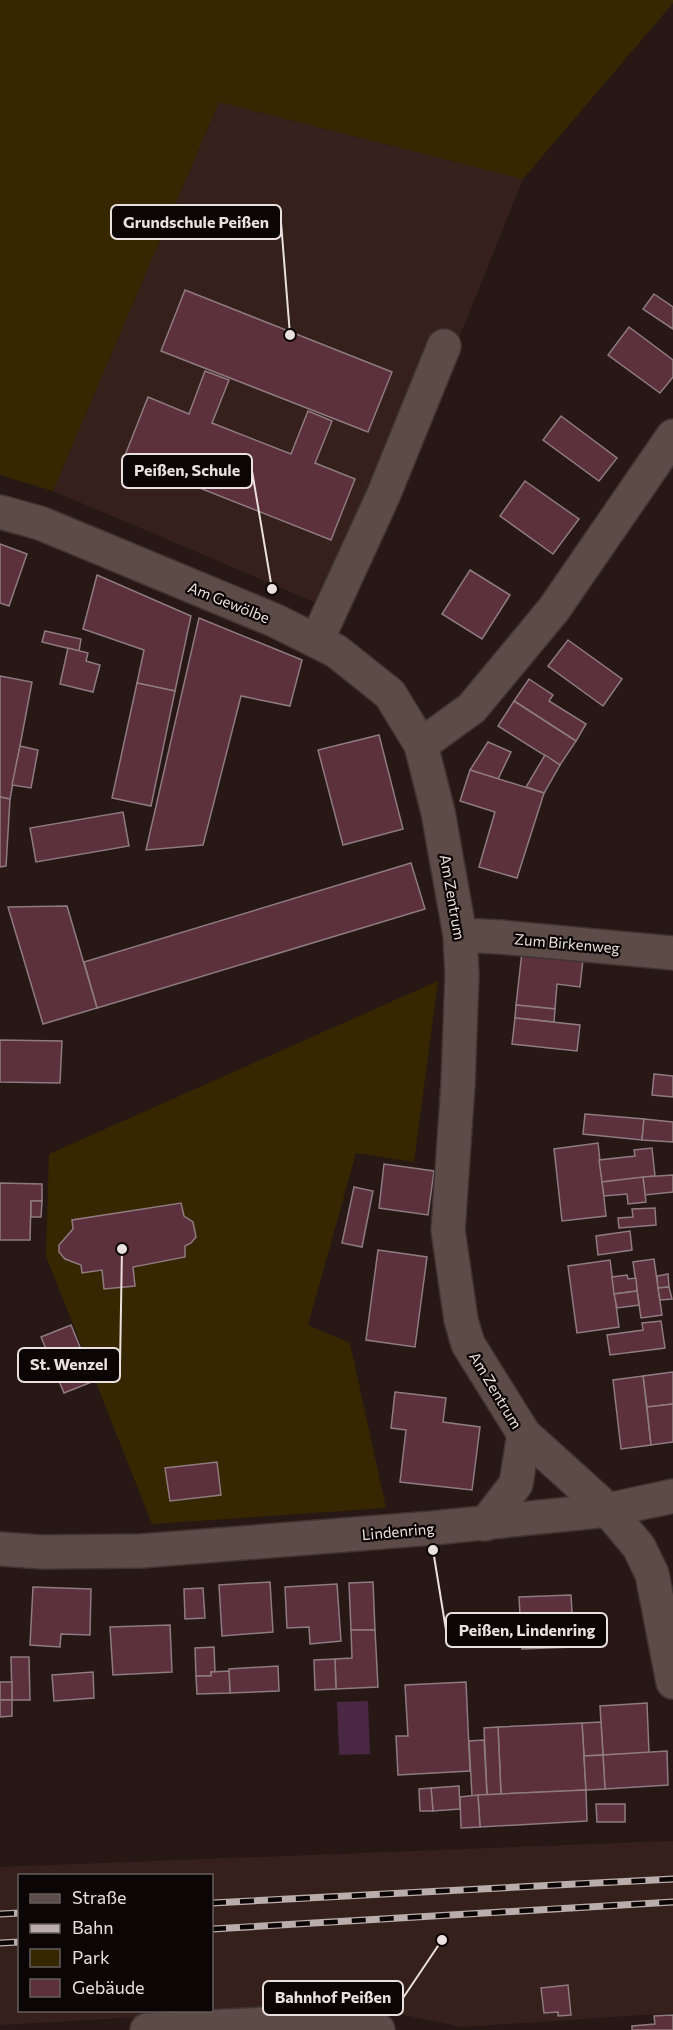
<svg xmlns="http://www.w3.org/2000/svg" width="673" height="2030" font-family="Commissioner,sans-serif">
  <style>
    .built { fill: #35201c; fill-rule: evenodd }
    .green { fill: #362700 }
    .water { fill: #4a2742 }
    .building { fill: #5c303c; stroke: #8e7b7f; stroke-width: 1.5 }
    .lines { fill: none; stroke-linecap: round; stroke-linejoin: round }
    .minor-casing { stroke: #3f3433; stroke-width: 36 }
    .minor { stroke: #5c4b47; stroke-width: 33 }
    .rail-casing { stroke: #b9aeab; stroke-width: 7 }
    .rail { stroke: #0b0605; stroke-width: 4.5; stroke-dasharray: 14; stroke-linecap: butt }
    .labels { text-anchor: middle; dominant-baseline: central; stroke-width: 4.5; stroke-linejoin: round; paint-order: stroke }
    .street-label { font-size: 15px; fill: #eae0dd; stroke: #0b0605 }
    .leader { fill: none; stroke: #eae0dd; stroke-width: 2 }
    .callout-dot { fill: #eae0dd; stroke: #0b0605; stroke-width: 2 }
    .callout { fill: #0b0605; stroke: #eae0dd; stroke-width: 2 }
    .callout-label { font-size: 16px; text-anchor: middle; font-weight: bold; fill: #eae0dd }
  </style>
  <rect width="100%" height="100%" fill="#271816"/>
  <g class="built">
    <polygon points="219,102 523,179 347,616 53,491"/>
    <path d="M 673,1841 L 673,2013 L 462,2027 L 356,2005 L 0,2025 L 0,1867 ZM 20,1876 L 212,1876 L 212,2010 L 20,2010 Z"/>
  </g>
  <g class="green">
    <polygon points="0,0 673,0 673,3 523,179 219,102 53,491 0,475"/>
    <polygon points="438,981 414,1162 356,1153 308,1325 350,1343 386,1508 152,1524 46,1256 49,1154"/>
  </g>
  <polygon class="water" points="368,1701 370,1754 339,1755 337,1702"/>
  <g class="building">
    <polygon points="185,290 392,372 368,432 161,351"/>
    <polygon points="654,294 673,307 673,329 643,309"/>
    <polygon points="629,327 673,360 673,377 660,393 608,355"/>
    <polygon points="205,371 229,380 212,423 291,454 308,411 332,421 315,463 355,479 331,540 124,458 148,397 189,414"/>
    <polygon points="561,416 617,458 599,481 543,440"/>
    <polygon points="525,481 579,519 553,554 500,516"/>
    <polygon points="0,544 27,554 9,606 0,603"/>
    <polygon points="470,570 510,595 482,639 442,614"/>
    <polygon points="97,575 191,616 175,691 137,683 144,650 83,629"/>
    <polygon points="199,618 302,660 290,706 241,696 203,845 146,850"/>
    <polygon points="45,631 81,639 79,651 42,642"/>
    <polygon points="568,640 622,679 603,706 548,666"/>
    <polygon points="68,648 88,653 86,661 100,665 93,692 60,684"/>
    <polygon points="0,676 32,682 10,799 0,797"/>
    <polygon points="529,679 553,695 549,701 586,724 576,741 514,701"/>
    <polygon points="137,683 175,691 151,806 112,798"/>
    <polygon points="514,701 576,741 560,765 498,726"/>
    <polygon points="379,735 403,829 343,845 318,750"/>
    <polygon points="488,742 511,752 498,779 470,770"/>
    <polygon points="20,746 38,750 31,788 12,785"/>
    <polygon points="545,755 560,765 544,793 526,787"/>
    <polygon points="470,770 544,793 517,878 479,867 495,812 460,801"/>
    <polygon points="0,797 10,799 6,866 0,867"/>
    <polygon points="123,812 129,846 36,862 30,828"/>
    <polygon points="411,863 425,909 97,1008 84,962"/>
    <polygon points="67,906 97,1008 43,1024 8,907"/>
    <polygon points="522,952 583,959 580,987 557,984 555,1009 516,1005"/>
    <polygon points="516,1005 555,1009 554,1022 515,1018"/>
    <polygon points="515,1018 580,1025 577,1051 512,1044"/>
    <polygon points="0,1040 62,1041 60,1083 0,1082"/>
    <polygon points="654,1074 673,1076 673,1097 652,1095"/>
    <polygon points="585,1114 644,1119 642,1140 583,1134"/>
    <polygon points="644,1119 673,1122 673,1142 642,1140"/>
    <polygon points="598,1143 606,1216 562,1221 554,1149"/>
    <polygon points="652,1148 655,1176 602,1182 599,1160 635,1156 634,1150"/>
    <polygon points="384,1164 434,1171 428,1215 379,1208"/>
    <polygon points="673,1175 673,1192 645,1195 643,1177"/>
    <polygon points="643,1177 646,1202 628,1204 627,1194 604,1196 602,1182"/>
    <polygon points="0,1183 42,1184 42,1201 31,1201 30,1240 0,1240"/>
    <polygon points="354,1187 373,1191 362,1247 342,1243"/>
    <polygon points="31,1201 42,1201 41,1217 31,1217"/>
    <polygon points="181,1203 184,1216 193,1222 196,1237 191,1243 185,1246 185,1257 133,1267 135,1286 104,1289 102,1270 82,1273 81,1265 65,1259 59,1252 59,1245 73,1229 72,1220"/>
    <polygon points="655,1208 656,1225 619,1228 618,1218 633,1217 632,1209"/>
    <polygon points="630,1231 632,1250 598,1255 596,1236"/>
    <polygon points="378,1250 427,1257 415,1347 366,1340"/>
    <polygon points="654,1259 662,1315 641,1318 633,1262"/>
    <polygon points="610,1260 619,1327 577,1333 568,1266"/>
    <polygon points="668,1274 669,1287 658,1288 657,1276"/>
    <polygon points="627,1275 628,1279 636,1278 637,1291 614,1294 612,1277"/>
    <polygon points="669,1287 672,1299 660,1300 658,1288"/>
    <polygon points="637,1291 639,1305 617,1308 614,1294"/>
    <polygon points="661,1321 665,1348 610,1355 607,1335 643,1330 642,1323"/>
    <polygon points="71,1325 94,1381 64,1393 41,1337"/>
    <polygon points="673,1372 673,1404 647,1407 643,1376"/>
    <polygon points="643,1376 651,1445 621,1449 613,1380"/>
    <polygon points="395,1392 446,1398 443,1422 480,1427 472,1490 400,1482 406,1430 391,1428"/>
    <polygon points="673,1404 673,1442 651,1445 647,1407"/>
    <polygon points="217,1462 221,1495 170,1501 165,1468"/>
    <polygon points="270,1582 273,1632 222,1636 219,1585"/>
    <polygon points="373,1582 375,1630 351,1630 349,1583"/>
    <polygon points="337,1584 341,1641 310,1644 309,1627 287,1628 285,1587"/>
    <polygon points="33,1587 91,1589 90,1635 61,1634 60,1647 30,1645"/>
    <polygon points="203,1588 205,1618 185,1619 184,1589"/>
    <polygon points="571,1595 574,1647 522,1649 519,1597"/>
    <polygon points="170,1625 172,1672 113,1675 110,1627"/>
    <polygon points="351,1630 375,1630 378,1687 336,1689 335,1659 352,1658"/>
    <polygon points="214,1647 215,1672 211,1672 211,1676 196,1676 195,1648"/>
    <polygon points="11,1657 29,1657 30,1700 12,1700"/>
    <polygon points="335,1659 336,1689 315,1690 314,1660"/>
    <polygon points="278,1666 279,1691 230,1693 229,1669"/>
    <polygon points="229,1671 230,1693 197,1694 196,1676 211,1676 211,1672"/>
    <polygon points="93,1672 94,1698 54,1701 52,1675"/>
    <rect x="0" y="1682" width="12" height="18"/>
    <polygon points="466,1682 470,1771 398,1775 396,1736 408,1736 405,1685"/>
    <polygon points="0,1700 12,1700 12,1716 0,1717"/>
    <polygon points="647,1703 649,1753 603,1755 600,1706"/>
    <polygon points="601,1722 603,1755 584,1756 582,1723"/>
    <polygon points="582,1723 586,1790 501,1794 498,1727"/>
    <polygon points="498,1727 501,1794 487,1795 484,1728"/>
    <polygon points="484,1740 487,1795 472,1796 469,1741"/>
    <polygon points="667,1751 668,1785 605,1789 603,1755"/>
    <polygon points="603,1755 605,1789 586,1790 584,1756"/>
    <polygon points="459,1786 460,1809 433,1811 431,1788"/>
    <polygon points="431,1788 433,1811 420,1811 419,1789"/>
    <polygon points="586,1790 587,1821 480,1827 478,1795"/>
    <polygon points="478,1795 480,1827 461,1828 460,1797"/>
    <polygon points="596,1804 625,1804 625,1822 597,1822"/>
    <polygon points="568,1985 571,2015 558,2016 558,2012 544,2013 541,1988"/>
    <polygon points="673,2015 673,2030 632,2030 632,2026 655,2024 654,2016"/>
  </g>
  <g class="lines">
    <defs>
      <g id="minor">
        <polyline points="0,512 40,523 276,621 336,651 390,694 421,745 438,812 460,935 462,975 458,1084 448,1230 461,1320 468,1344 524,1434 608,1510 639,1547 652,1574 673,1682"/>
        <polyline points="317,640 383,496 444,346"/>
        <polyline points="421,745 472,708 554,609 673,436"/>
        <polyline points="460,935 500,937 673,953"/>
        <polyline points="485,1524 516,1484 524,1434"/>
        <polyline points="0,1549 42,1552 141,1551 433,1528 608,1510 673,1496"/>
        <polyline points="147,2030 284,2023 368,2027 378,2030"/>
      </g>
    </defs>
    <use href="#minor" class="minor-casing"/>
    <use href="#minor" class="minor"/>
    <defs>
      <g id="rail">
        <polyline points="212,1903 673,1879"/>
        <polyline points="0,1914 20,1913"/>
        <polyline points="212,1929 673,1902"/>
        <polyline points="0,1943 20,1942"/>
      </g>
    </defs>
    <use href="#rail" class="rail-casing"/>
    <use href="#rail" class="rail"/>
  </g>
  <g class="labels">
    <g class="street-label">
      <text transform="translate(229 602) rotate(22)">Am Gewölbe</text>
      <text transform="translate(453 897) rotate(80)">Am Zentrum</text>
      <text transform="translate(567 943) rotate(5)">Zum Birkenweg</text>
      <text transform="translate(496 1390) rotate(59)">Am Zentrum</text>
      <text transform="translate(398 1531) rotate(-5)">Lindenring</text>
    </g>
  </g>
  <path class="leader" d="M290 335L281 222M272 589L252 471M122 1249L120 1365M433 1550L446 1630M442 1940L403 1998"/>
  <g class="callout-dot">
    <circle cx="290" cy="335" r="6"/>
    <circle cx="272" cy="589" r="6"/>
    <circle cx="122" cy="1249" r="6"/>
    <circle cx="433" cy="1550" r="6"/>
    <circle cx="442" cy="1940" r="6"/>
  </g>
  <g class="callout">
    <rect x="111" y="205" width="170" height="34" rx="6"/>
    <rect x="122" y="454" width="130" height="34" rx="6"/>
    <rect x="18" y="1348" width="102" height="34" rx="6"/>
    <rect x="446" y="1613" width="161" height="34" rx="6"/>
    <rect x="263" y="1981" width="140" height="34" rx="6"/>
  </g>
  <g class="callout-label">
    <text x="196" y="228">Grundschule Peißen</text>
    <text x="187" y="476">Peißen, Schule</text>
    <text x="69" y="1370">St. Wenzel</text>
    <text x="527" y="1636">Peißen, Lindenring</text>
    <text x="333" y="2003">Bahnhof Peißen</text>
  </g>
  <rect x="18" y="1874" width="195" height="138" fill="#0b0605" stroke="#645d5b" stroke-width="1.5"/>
  <rect x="30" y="1894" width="30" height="9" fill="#5c4b47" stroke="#645d5b" stroke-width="1.5"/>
  <text x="72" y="1904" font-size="18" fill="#eae0dd">Straße</text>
  <rect x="30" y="1924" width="30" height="9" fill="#b9aeab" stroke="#645d5b" stroke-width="1.5"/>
  <text x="72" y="1934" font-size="18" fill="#eae0dd">Bahn</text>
  <rect x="30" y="1949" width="30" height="18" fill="#362700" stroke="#645d5b" stroke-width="1.5"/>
  <text x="72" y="1964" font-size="18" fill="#eae0dd">Park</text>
  <rect x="30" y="1979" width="30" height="18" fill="#5c303c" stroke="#645d5b" stroke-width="1.5"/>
  <text x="72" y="1994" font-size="18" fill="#eae0dd">Gebäude</text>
</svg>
